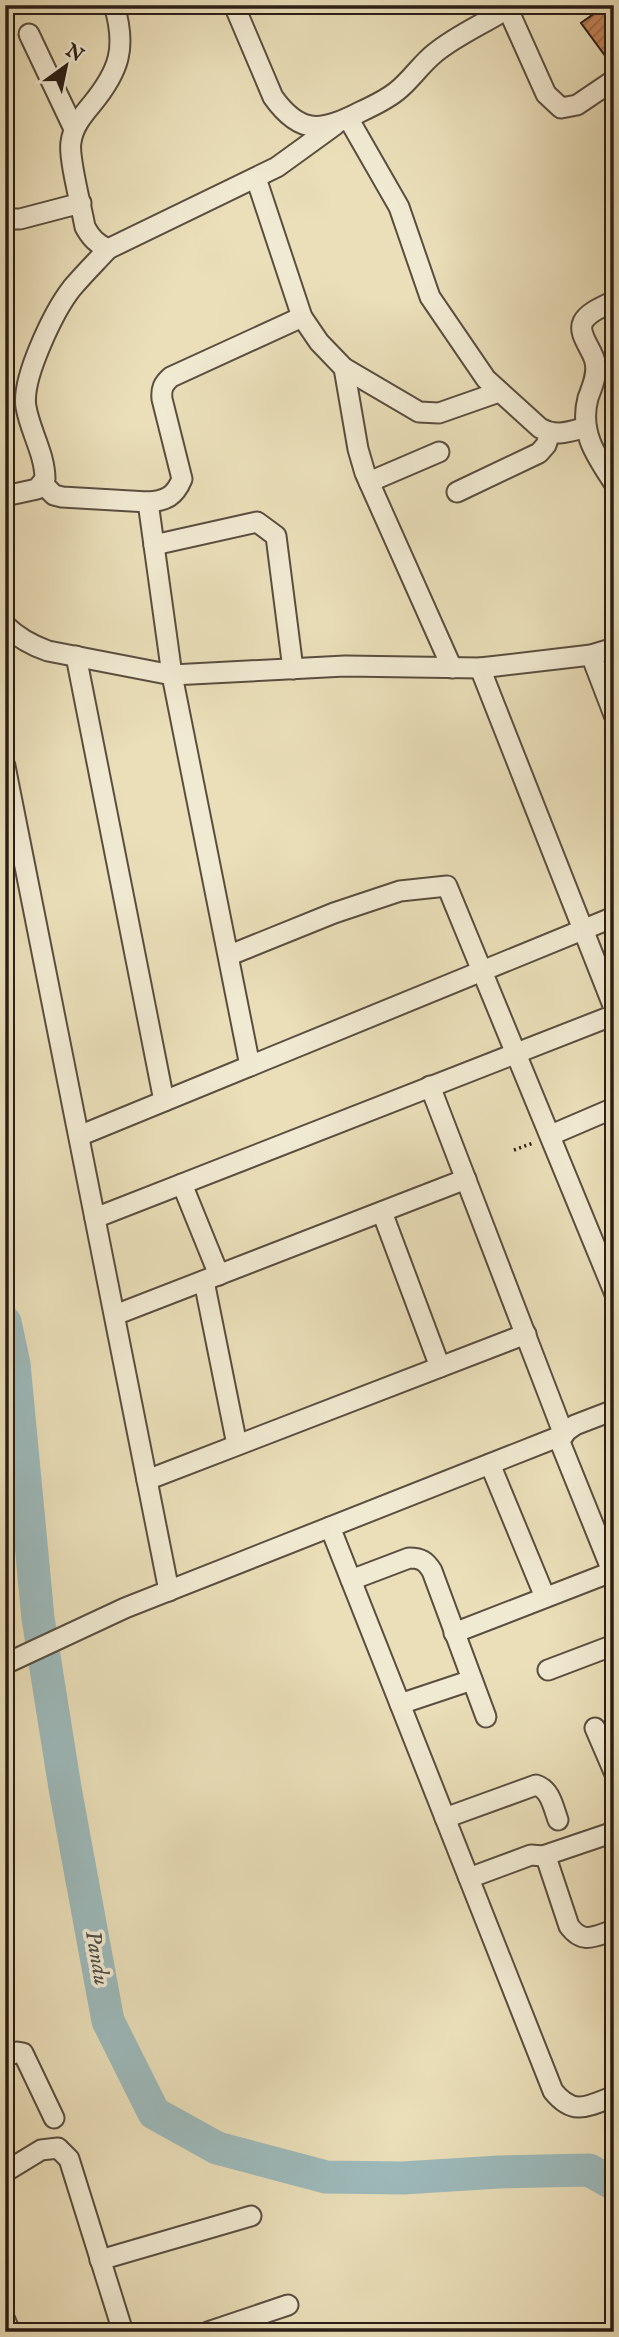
<svg xmlns="http://www.w3.org/2000/svg" width="619" height="2337" font-family="'IM FELL English',serif">
  <style>
    .lines { fill: none; stroke-linecap: round; stroke-linejoin: round }
    .river { stroke: #9dbabb; stroke-width: 33 }
    .building { fill: url(#building-hatch); stroke: #2a1e17; stroke-width: 2 }
    .minor-casing { stroke: #5a4e40; stroke-width: 23 }
    .path { stroke: #2a1e17; stroke-width: 3.5; stroke-dasharray: 2 3.5; stroke-linecap: butt }
    .minor { stroke: #f1ead2; stroke-width: 19 }
    .labels { text-anchor: middle; dominant-baseline: central; stroke-width: 7; stroke-linejoin: round; paint-order: stroke }
    .water-label { font-size: 23px; font-style: italic; fill: #4c4d48; stroke: #f1ead2 }
  </style>
  <defs>
    <pattern id="building-hatch" width="6" height="6" patternUnits="userSpaceOnUse" patternTransform="scale(1.75)"><rect width="6" height="6" fill="#c58559"/><path d="M-1 1l2-2M0 6l6-6M5 7l2-2" fill="none" stroke="#a06c49"/></pattern>
  </defs>
  <rect width="100%" height="100%" fill="#eadfb9"/>
  <filter id="stains"><feTurbulence type="fractalNoise" baseFrequency=".00286" numOctaves="4"/><feColorMatrix values="0 0 0 0 .2 0 0 0 0 .09 0 0 0 0 .02 0 0 0 .5 -.17"/></filter>
  <radialGradient id="worn" r=".72"><stop offset=".6" stop-color="#630" stop-opacity="0"/><stop offset="1" stop-color="#630" stop-opacity=".3"/></radialGradient>
  <g class="lines">
    <polyline class="river" points="5,1322 14,1364 38,1618 65,1788 108,2021 154,2113 217,2148 326,2177 403,2178 499,2172 589,2170 614,2184"/>
  </g>
  <polygon class="building" points="606,5 614,5 614,68 581,23"/>
  <g class="lines">
    <defs>
      <g id="minor">
        <path d="M 114,5 C 127,48 119,71 92,104 C 82,116 73,127 71,142 C 68,157 82,209 85,227 C 91,238 97,244 108,249 L 277,167 L 335,125"/>
        <path d="M 234,5 L 273,97 C 300,135 322,132 360,112 C 373,106 386,100 397,91 C 411,80 421,64 435,53 C 458,34 488,22 513,5"/>
        <polyline points="506,5 546,94 561,108 577,105 614,80"/>
        <polyline points="29,34 74,129"/>
        <path d="M 348,118 L 399,207 L 430,297 L 486,379 L 540,428 C 556,437 568,432 586,427"/>
        <polyline points="256,178 302,317 319,342 344,368 358,449 365,473 452,668"/>
        <polyline points="5,219 20,219 81,203"/>
        <path d="M 614,301 C 604,306 588,312 583,322 C 577,334 593,350 595,362 C 598,374 592,387 588,398 C 579,432 596,456 614,483"/>
        <polyline points="344,368 419,412 439,413 499,392"/>
        <polyline points="369,482 439,452"/>
        <path d="M 43,484 L 54,495 L 62,497 L 148,502 C 166,501 175,496 182,479 L 162,399 C 161,389 163,384 171,377 L 302,317"/>
        <polyline points="457,492 539,453 546,445 550,433"/>
        <path d="M 5,496 L 37,489 L 45,479 C 45,454 30,431 26,407 C 21,379 54,311 72,288 C 83,275 96,262 108,249"/>
        <polyline points="148,502 172,675 250,1066"/>
        <polyline points="154,545 257,522 276,536 293,669"/>
        <path d="M 5,625 C 18,638 31,645 48,651 L 172,675 L 345,666 L 480,668 L 591,655 L 614,648"/>
        <polyline points="591,655 614,715"/>
        <polyline points="76,656 164,1101"/>
        <polyline points="480,668 614,1008"/>
        <polyline points="5,766 169,1591"/>
        <polyline points="230,955 334,913 400,891 447,886 614,1292"/>
        <polyline points="430,1086 564,1435"/>
        <polyline points="551,1135 614,1108"/>
        <polyline points="79,1136 614,917"/>
        <polyline points="182,1184 219,1275"/>
        <polyline points="382,1212 440,1367"/>
        <polyline points="95,1218 614,1015"/>
        <polyline points="204,1281 237,1445"/>
        <polyline points="115,1315 466,1179"/>
        <polyline points="558,1437 614,1576"/>
        <polyline points="490,1464 545,1597"/>
        <polyline points="147,1480 526,1334"/>
        <path d="M 330,1527 L 553,2091 C 573,2116 587,2107 614,2096"/>
        <path d="M 351,1580 L 409,1558 C 421,1558 426,1561 432,1571 L 486,1717"/>
        <polyline points="454,1633 614,1571"/>
        <polyline points="5,1664 125,1608 558,1437 575,1425 614,1410"/>
        <polyline points="548,1670 614,1645"/>
        <polyline points="400,1704 472,1680"/>
        <polyline points="595,1728 614,1772"/>
        <path d="M 445,1818 L 536,1785 C 550,1789 553,1806 558,1820"/>
        <polyline points="543,1856 614,1832"/>
        <path d="M 469,1878 L 531,1855 L 543,1856 L 547,1860 L 569,1926 C 583,1945 595,1936 614,1930"/>
        <polyline points="5,2057 17,2052 23,2053 54,2118"/>
        <polyline points="5,2172 41,2150 58,2148 69,2159 123,2332"/>
        <polyline points="100,2260 251,2216"/>
        <polyline points="5,2320 10,2332"/>
        <polyline points="208,2332 288,2305"/>
      </g>
    </defs>
    <use href="#minor" class="minor-casing"/>
    <polyline class="path" points="514,1150 533,1143"/>
    <use href="#minor" class="minor"/>
  </g>
  <g class="labels">
    <g class="water-label">
      <text transform="translate(97 1958) rotate(80)">Pandu</text>
    </g>
  </g>
  <rect width="619" height="2337" fill="none" stroke="#eadfb9" stroke-width="28"/>
  <rect x="7" y="7" width="605" height="2323" fill="none" stroke="#2a1e17" stroke-width="3.5"/>
  <rect x="14" y="14" width="591" height="2309" fill="none" stroke="#2a1e17" stroke-width="2"/>
  <g transform="translate(66 66) rotate(33)" stroke="#f1ead2" stroke-width="5" paint-order="stroke">
  <path d="M0-5L12 26L0 18L-12 26Z" fill="#2a1e17"/>
  <text y="-10" font-size="19" font-weight="bold" text-anchor="middle" fill="#2a1e17">N</text>
  </g>
  <rect width="100%" height="100%" filter="url(#stains)"/>
  <rect width="100%" height="100%" fill="url(#worn)"/>
</svg>
